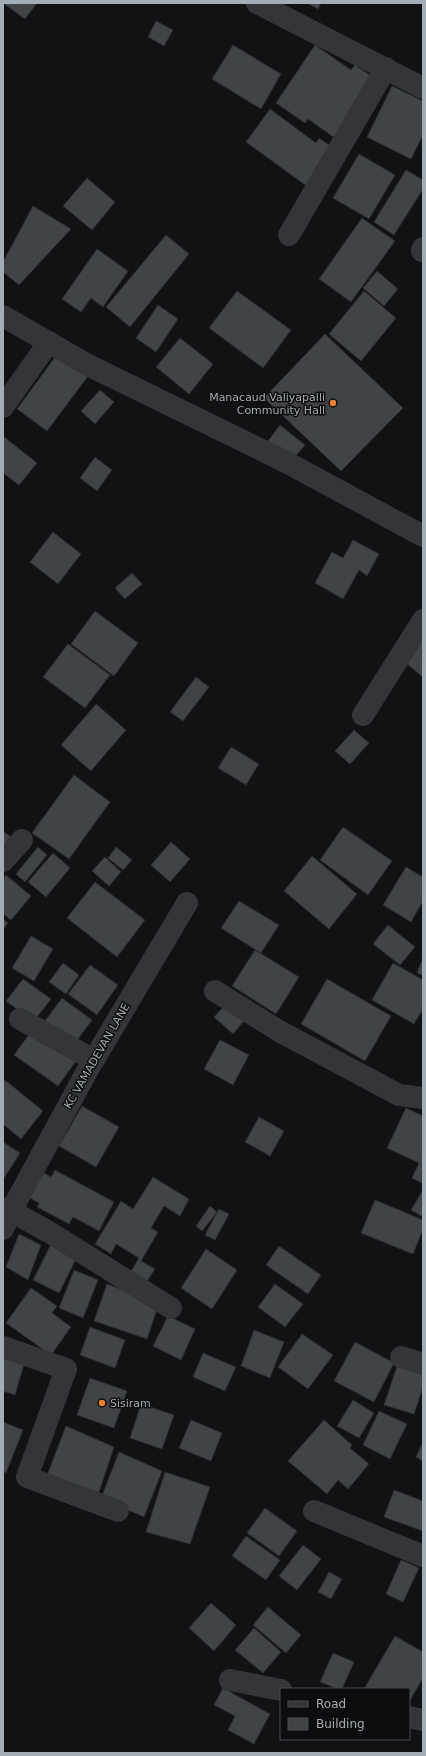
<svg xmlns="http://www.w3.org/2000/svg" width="426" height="1756" font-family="'DejaVu Sans',sans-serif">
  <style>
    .building { fill: #414447; stroke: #2c2d30 }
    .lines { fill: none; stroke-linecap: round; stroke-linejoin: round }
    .minor { stroke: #333538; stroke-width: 22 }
    .poi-dot { fill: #eb8133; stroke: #0d0d0f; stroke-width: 1.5 }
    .labels { text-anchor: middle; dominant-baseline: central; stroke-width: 3; stroke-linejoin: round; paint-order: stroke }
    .poi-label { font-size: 11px; fill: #a4adb4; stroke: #0d0d0f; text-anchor: end }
    .street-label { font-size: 11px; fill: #a4adb4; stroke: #0d0d0f }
  </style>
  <rect width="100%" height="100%" fill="#121214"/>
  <g class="building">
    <polygon points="3,3 37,3 25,19"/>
    <polygon points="307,3 321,3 318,9"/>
    <polygon points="156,21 173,30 164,46 148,37"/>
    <polygon points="233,45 281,74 261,109 212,79"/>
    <polygon points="315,45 351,70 355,65 383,84 342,143 308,119 305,123 276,103"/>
    <polygon points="392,86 423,101 423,135 411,159 367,137"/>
    <polygon points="270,109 316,143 319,138 339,152 312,190 246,142"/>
    <polygon points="359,154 395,175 369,219 333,198"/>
    <polygon points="406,170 423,180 423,189 394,235 374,222"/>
    <polygon points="87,178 115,202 92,230 63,206"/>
    <polygon points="33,206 71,229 19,285 3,272 3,262"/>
    <polygon points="362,218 395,241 351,302 319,279"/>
    <polygon points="166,235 189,254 130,327 106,307"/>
    <polygon points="97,249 128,271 103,307 91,298 81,312 62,299"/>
    <polygon points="377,271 398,289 384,306 363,288"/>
    <polygon points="237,291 291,330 263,368 209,328"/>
    <polygon points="364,291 396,318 361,361 329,334"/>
    <polygon points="158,305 178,319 156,352 136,338"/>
    <polygon points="325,334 403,408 341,471 264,398"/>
    <polygon points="180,338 213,364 189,394 156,367"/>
    <polygon points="61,349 91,372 47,431 17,409"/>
    <polygon points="100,390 114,402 95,424 81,411"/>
    <polygon points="280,425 305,445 292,460 268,441"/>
    <polygon points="3,436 37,463 19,485 3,473"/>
    <polygon points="95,457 112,470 97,491 80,478"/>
    <polygon points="53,532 81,554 58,584 30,562"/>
    <polygon points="353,540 379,554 367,576 359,570 343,599 315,583 332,552 343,558"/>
    <polygon points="132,573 142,584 125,599 115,588"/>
    <polygon points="95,611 138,643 114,676 71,644"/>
    <polygon points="423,634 423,677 402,660"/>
    <polygon points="68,644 110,675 85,708 43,677"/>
    <polygon points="196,677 209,687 183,721 170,712"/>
    <polygon points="96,704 126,730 91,771 61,745"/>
    <polygon points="354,730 369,743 350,764 335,751"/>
    <polygon points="231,747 259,764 246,785 218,768"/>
    <polygon points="74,775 110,802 69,859 32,833"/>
    <polygon points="343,827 392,861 368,895 320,860"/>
    <polygon points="3,831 12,838 3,849"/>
    <polygon points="171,842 190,859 170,882 151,865"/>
    <polygon points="38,847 47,855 25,882 16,874"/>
    <polygon points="116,847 132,860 123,870 108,858"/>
    <polygon points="53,853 70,868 46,897 28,882"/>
    <polygon points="312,856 357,894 329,929 284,891"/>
    <polygon points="105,857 121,872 109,886 92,871"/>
    <polygon points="406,867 423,877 423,901 411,922 383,905"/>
    <polygon points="6,875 31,896 11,920 3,914 3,879"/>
    <polygon points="95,882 145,920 117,957 67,918"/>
    <polygon points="239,901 279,925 261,953 221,928"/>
    <polygon points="3,919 8,923 3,930"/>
    <polygon points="388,925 415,947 400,965 373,944"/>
    <polygon points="31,936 53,949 34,981 12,968"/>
    <polygon points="255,950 299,977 276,1014 232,986"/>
    <polygon points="423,958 423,975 417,973"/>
    <polygon points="63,963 79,975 66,994 49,982"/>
    <polygon points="393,963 423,980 423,1009 414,1024 372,1000"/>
    <polygon points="90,965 118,985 97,1015 68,994"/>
    <polygon points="23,979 51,999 34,1021 6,1001"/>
    <polygon points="327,979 391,1016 365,1061 301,1024"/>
    <polygon points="62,998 92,1020 75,1043 45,1021"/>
    <polygon points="225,1005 244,1021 233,1034 214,1017"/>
    <polygon points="33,1029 76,1061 58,1086 14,1055"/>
    <polygon points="220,1040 249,1055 233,1085 204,1069"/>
    <polygon points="5,1080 43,1111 21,1139 3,1124 3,1083"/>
    <polygon points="82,1106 119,1127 96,1167 59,1146"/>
    <polygon points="406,1108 423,1116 422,1183 412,1178 419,1163 387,1148"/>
    <polygon points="259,1117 284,1131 270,1156 245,1142"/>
    <polygon points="3,1142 20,1153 3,1180"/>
    <polygon points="35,1168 51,1177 55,1170 114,1202 99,1231 73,1217 69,1224 37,1207 39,1203 21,1193"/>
    <polygon points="153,1177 189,1199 180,1216 164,1206 151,1228 158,1232 141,1261 155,1269 144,1286 128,1276 139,1258 116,1244 111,1254 95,1244 121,1201 133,1209"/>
    <polygon points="423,1190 423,1217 411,1210"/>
    <polygon points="375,1200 423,1220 423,1229 413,1254 361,1233"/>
    <polygon points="210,1206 217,1212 202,1231 196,1226"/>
    <polygon points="219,1209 229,1214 215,1240 205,1235"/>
    <polygon points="19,1234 41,1245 28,1280 6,1267"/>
    <polygon points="51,1244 77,1257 59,1293 33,1280"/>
    <polygon points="279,1246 321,1275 308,1294 266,1265"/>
    <polygon points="206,1249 237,1270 212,1309 181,1288"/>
    <polygon points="74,1270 98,1280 83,1318 59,1308"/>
    <polygon points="107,1284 137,1295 158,1306 147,1339 94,1321"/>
    <polygon points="275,1284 303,1304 285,1327 258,1307"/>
    <polygon points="31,1288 57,1306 52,1313 71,1327 51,1355 6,1323"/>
    <polygon points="168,1316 195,1329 181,1360 153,1346"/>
    <polygon points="90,1327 125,1340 115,1368 80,1355"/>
    <polygon points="254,1330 284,1342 270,1378 241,1366"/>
    <polygon points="302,1334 333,1355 308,1389 278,1367"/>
    <polygon points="355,1342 394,1363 374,1402 334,1381"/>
    <polygon points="203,1353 236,1367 225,1391 193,1377"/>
    <polygon points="3,1354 25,1361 15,1395 3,1391"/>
    <polygon points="399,1360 423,1368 423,1387 414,1414 384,1405"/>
    <polygon points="90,1378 127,1391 114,1428 77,1415"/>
    <polygon points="353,1400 374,1413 359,1438 337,1426"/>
    <polygon points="141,1404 174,1415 162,1449 130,1438"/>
    <polygon points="379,1411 407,1424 390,1459 363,1445"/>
    <polygon points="191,1420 222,1433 211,1461 179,1448"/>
    <polygon points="324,1420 352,1445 350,1448 369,1464 348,1489 338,1480 327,1494 288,1461"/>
    <polygon points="3,1422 23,1430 6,1473 3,1471"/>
    <polygon points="66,1426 114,1447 97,1498 46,1478"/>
    <polygon points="423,1442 423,1461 416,1457"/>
    <polygon points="119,1452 162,1471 144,1517 101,1498"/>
    <polygon points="165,1472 210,1487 190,1544 146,1532"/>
    <polygon points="394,1490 423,1501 423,1531 384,1517"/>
    <polygon points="265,1508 297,1531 279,1556 247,1533"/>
    <polygon points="246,1536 280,1560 266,1580 232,1556"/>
    <polygon points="303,1545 321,1559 297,1590 279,1576"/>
    <polygon points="401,1560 419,1568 403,1602 386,1594"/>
    <polygon points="329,1572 342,1579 331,1599 318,1592"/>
    <polygon points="211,1603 236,1625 214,1651 189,1628"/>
    <polygon points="268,1607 301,1635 286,1653 253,1625"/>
    <polygon points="254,1628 281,1652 263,1673 235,1650"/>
    <polygon points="395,1636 423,1652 423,1678 409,1702 409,1689 364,1689"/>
    <polygon points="333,1653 354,1662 342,1689 338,1689 320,1682"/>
    <polygon points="223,1688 270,1714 254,1744 228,1730 235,1716 214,1705"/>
  </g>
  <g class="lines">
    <g class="minor">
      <polyline points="257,3 423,88"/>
      <polyline points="289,235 386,68"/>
      <polyline points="422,251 423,248"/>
      <polyline points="3,316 88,365 286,462 423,536"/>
      <polyline points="3,407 49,342"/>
      <polyline points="363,715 423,620"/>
      <polyline points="3,861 22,840"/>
      <polyline points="215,991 279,1031 399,1095 423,1098"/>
      <polyline points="20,1019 94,1060"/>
      <polyline points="3,1208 11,1211 3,1229"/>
      <polyline points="171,1308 49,1232 11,1211 86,1073 187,903"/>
      <polyline points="3,1347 66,1369 27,1477 118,1511"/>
      <polyline points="401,1357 423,1364"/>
      <polyline points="314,1511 423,1556"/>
      <polyline points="230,1680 281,1690"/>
      <polyline points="409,1717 423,1720"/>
    </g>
  </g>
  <g class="poi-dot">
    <circle cx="333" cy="403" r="4"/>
    <circle cx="102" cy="1403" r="4"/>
  </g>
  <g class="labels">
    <g class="poi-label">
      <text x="325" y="397">Manacaud Valiyapalli<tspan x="325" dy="13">Community Hall</tspan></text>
      <text x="110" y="1403" text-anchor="start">Sisiram</text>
    </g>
    <g class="street-label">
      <text transform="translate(97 1056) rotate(-60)">KC VAMADEVAN LANE</text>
    </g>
  </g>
  <rect width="426" height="1756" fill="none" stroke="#a4adb4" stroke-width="8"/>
  <rect x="280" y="1688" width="130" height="52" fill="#0d0d0f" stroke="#494d51"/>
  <rect x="288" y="1701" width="20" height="6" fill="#333538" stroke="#494d51"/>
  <text x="316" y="1708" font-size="12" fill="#a4adb4">Road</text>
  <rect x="288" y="1718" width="20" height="12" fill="#414447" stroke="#494d51"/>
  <text x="316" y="1728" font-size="12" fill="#a4adb4">Building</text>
</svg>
